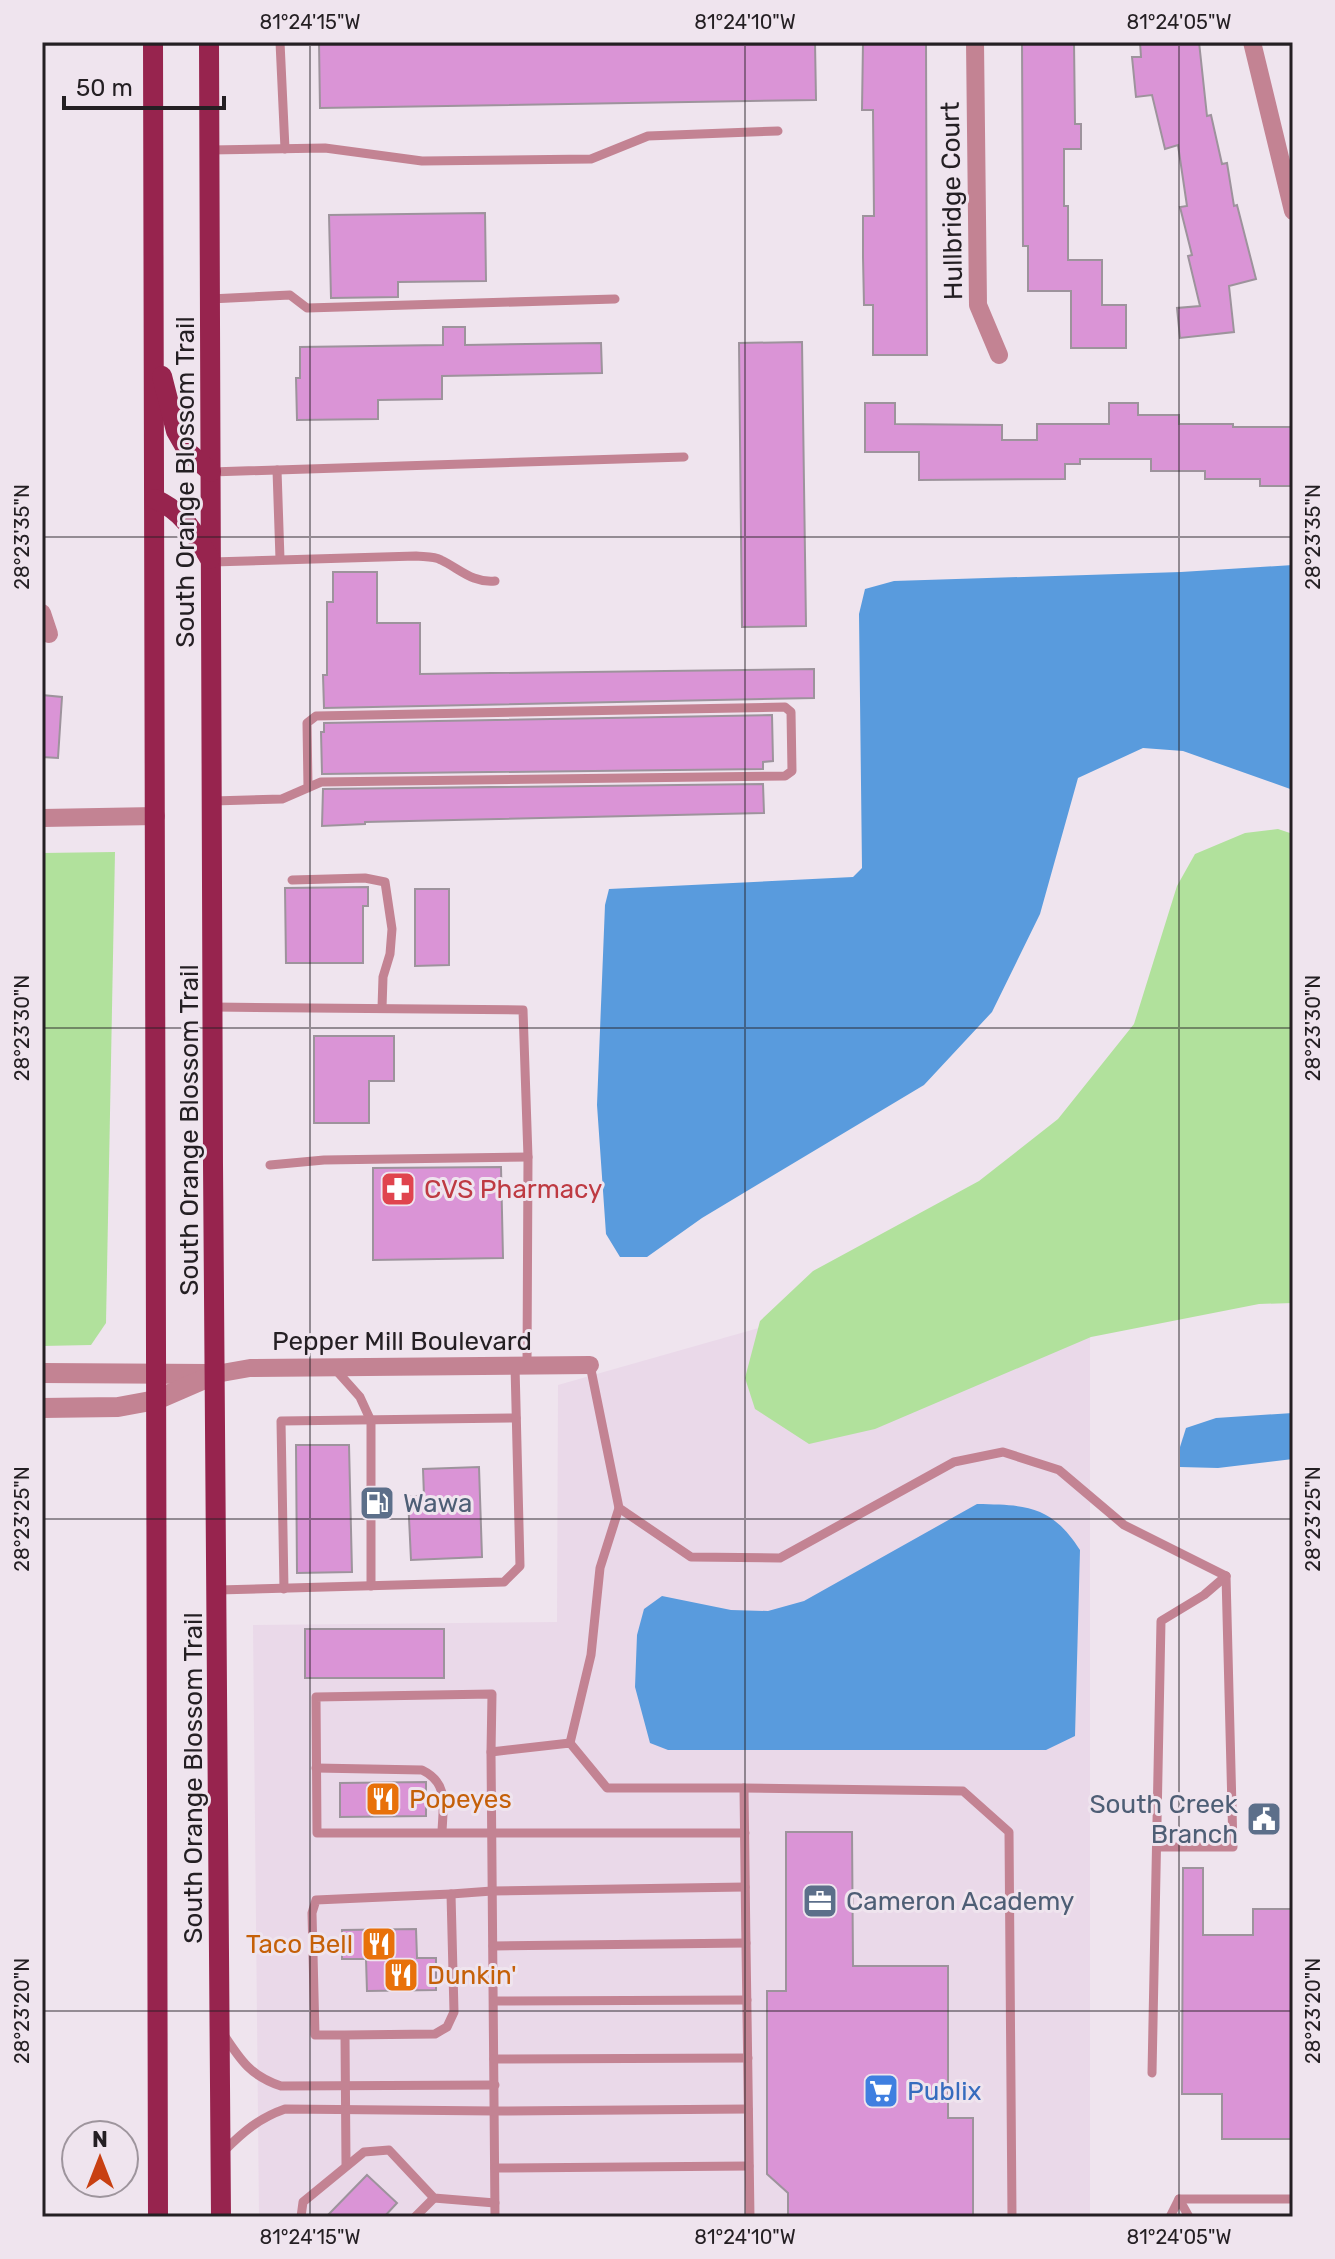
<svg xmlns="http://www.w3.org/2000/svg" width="1335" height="2259" font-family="Rubik,sans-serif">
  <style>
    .built { fill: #ead9e9 }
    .green { fill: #b1e19c }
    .water { fill: #599bdd }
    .building { fill: #da94d6; stroke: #9d939c; stroke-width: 2 }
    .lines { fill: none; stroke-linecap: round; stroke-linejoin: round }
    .service { stroke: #c38393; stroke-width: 9 }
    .minor { stroke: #c38393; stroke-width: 18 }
    .tertiary { stroke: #c38393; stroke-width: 20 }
    .primary { stroke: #97244e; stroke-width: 20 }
    .ticks { fill: none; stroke: #241f23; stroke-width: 2; stroke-opacity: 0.45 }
    .labels { text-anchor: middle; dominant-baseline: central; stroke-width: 6; stroke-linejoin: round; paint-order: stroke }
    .street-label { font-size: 26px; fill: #241f23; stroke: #efe4ee }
    .health-label { font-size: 26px; fill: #be3a42; stroke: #efe4ee; text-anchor: start }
    .service-label { font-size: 26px; fill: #4e5e75; stroke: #efe4ee; text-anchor: start }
    .food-label { font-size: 26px; fill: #c56008; stroke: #efe4ee; text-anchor: start }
    .shop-label { font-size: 26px; fill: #366cbe; stroke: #efe4ee; text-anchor: start }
    .neatline { fill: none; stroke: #241f23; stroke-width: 3 }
    .ticks-label { font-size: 20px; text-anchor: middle; fill: #241f23 }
  </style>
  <rect width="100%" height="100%" fill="#efe4ee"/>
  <polygon class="built" points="1090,1234 1090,2217 259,2217 253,1625 557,1622 558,1385"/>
  <g class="green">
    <polygon points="1278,829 1293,834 1293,1303 1259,1304 1091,1337 875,1429 809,1444 755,1409 745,1378 760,1321 813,1271 979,1181 1058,1119 1134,1024 1177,886 1195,854 1245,833"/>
    <polygon points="115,852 106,1323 91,1345 42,1346 42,853"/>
  </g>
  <g class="water">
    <polygon points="1293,565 1293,790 1183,751 1143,748 1078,778 1040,914 992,1012 924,1085 702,1218 647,1257 620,1257 606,1234 597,1105 605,905 609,889 853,877 862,868 859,614 865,589 894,581 1181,572"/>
    <polygon points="1293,1413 1293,1459 1218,1468 1180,1467 1180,1447 1186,1428 1216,1418"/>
    <path d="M 977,1504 C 1027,1505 1051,1505 1080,1550 L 1075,1736 L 1046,1750 L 668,1750 L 650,1743 L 635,1687 L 637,1635 L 644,1609 L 662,1596 L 731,1610 L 768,1611 L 804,1601 Z"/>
  </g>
  <g class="building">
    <polygon points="319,42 815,42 816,100 320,108"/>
    <polygon points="863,42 926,42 927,355 873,355 873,305 864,305 863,257 863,216 874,216 873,110 862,110"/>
    <polygon points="1022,42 1074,42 1075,124 1081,124 1081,149 1064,149 1064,206 1068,206 1068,260 1102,260 1102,305 1126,305 1126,348 1071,348 1071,291 1028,291 1028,246 1023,246"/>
    <polygon points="1140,42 1199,42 1207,116 1211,115 1222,164 1227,163 1234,206 1237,205 1256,279 1229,286 1234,332 1180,338 1177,308 1200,306 1188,256 1192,255 1180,207 1187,206 1178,145 1165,149 1152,95 1136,97 1132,57 1141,57"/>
    <polygon points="485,213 486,281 398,282 398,297 331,298 329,215"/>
    <polygon points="443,327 465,327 465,345 601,343 602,373 442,376 442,399 378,400 378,419 297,420 296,378 300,378 300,347 443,345"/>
    <polygon points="802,342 806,626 742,627 739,343"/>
    <polygon points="865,403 895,403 895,424 1002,425 1002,440 1037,440 1037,424 1109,424 1109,403 1138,403 1138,415 1179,415 1179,424 1233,424 1233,427 1293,427 1293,486 1260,486 1260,479 1205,479 1205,471 1151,471 1151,459 1080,459 1080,464 1065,464 1065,479 919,480 919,452 865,452"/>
    <polygon points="333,572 377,572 377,623 420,623 420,674 814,669 814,698 324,708 323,675 327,675 327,602 333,602"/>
    <polygon points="42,695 62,697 58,758 42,757"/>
    <polygon points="772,715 773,761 763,762 763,769 322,774 321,732 324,732 324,723"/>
    <polygon points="763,784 764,813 365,822 365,824 322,826 323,789"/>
    <polygon points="368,887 368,906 363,906 363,963 286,963 285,888"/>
    <polygon points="415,889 449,889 449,965 415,966"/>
    <polygon points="314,1036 394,1036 394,1081 369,1081 369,1123 314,1123"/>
    <polygon points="501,1167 503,1258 373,1260 373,1168"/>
    <polygon points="296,1445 349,1445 352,1572 297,1573"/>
    <polygon points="479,1467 482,1557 411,1560 408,1497 424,1496 423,1469"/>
    <rect x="305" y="1629" width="139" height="49"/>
    <polygon points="426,1782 426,1816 340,1817 340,1783"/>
    <polygon points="786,1832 852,1832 853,1966 948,1966 948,2118 973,2118 973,2217 788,2217 788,2193 767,2174 767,1991 786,1991"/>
    <polygon points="1183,1868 1203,1868 1203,1935 1253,1935 1253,1909 1293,1909 1293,2139 1222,2139 1222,2094 1182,2094"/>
    <polygon points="416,1929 417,1958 436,1958 436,1990 367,1991 366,1959 342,1959 342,1930"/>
    <polygon points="367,2175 397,2203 384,2217 326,2217"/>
  </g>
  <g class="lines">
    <g class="service">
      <polyline points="280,42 285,149"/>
      <polyline points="210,150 325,148 422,161 591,159 648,136 778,131"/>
      <polyline points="210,299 290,295 307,308 615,299"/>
      <polyline points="277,470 280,559"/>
      <polyline points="211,472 684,457"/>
      <path d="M 212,562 L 416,556 C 424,557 434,556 441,560 C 460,569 472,583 495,581"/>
      <polyline points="213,801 282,799 321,782 785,776 792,771 791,712 785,707 316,716 307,723 308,788"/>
      <polyline points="292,880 365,878 385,882 392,929 390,954 383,977 382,1008"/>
      <polyline points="214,1007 523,1010 528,1157 527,1365"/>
      <polyline points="270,1165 324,1160 528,1157"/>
      <polyline points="590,1365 619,1508 691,1557 780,1558 954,1462 1003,1452 1059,1470 1124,1525 1226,1576"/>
      <polyline points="335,1369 360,1397 371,1421 371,1586"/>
      <polyline points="284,1589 281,1421 516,1418"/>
      <polyline points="218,1590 504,1582 520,1566 515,1366"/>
      <polyline points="570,1743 591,1655 600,1568 619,1508"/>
      <polyline points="491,1752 495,2217"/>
      <path d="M 316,1768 L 422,1770 C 449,1783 443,1805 442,1832"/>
      <polyline points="744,1788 963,1791 1009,1832 1012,2217"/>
      <path d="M 745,1833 L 317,1833 L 316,1697 L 492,1694 L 491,1752 L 570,1743 L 607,1788 L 744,1788 C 746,1931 747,2074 750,2217"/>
      <polyline points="1157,1847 1233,1847 1226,1576"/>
      <polyline points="451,1894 492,1891 745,1887"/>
      <polyline points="493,1946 746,1943"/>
      <polyline points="494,2001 747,2000"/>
      <path d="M 224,2035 C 241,2061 251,2076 281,2086 L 495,2085"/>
      <polyline points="345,2035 315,2035 312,1913 316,1900 451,1894 454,2012 447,2027 435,2034 345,2035 346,2164"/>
      <polyline points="494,2059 748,2058"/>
      <polyline points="1152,2073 1161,1621 1204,1595 1226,1576"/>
      <path d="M 224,2151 C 243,2132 259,2118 285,2109 L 495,2111 L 748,2109"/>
      <polyline points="495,2168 749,2166"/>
      <polyline points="1179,2199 1189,2217"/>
      <polyline points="301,2217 303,2202 364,2152 389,2150 434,2198 495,2203"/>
      <polyline points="415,2217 434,2198"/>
      <polyline points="1170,2217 1179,2199 1293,2199"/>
    </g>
    <g class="minor">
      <polyline points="975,42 978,305 999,355"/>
      <polyline points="1252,42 1293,211"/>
      <polyline points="42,613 49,634"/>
      <polyline points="42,818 156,816"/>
      <polyline points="216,1374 250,1368 590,1365"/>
    </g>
    <g class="tertiary">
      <polyline points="42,1373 208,1374"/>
      <polyline points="42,1408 118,1407 156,1400 216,1374"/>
    </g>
    <g class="primary">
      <polyline points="153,42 158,2217"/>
      <polyline points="209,42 213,1164 221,2217"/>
      <polyline points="162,376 176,431 188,452 211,472"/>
      <path d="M 155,499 C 185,513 193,531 210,559"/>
    </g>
  </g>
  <path class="ticks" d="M 310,42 L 310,2217M 745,42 L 745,2217M 1179,42 L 1179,2217M 42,45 L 1293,45M 42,537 L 1293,537M 42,1028 L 1293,1028M 42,1519 L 1293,1519M 42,2011 L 1293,2011"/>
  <defs>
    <symbol id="pharmacy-square" viewBox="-11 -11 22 22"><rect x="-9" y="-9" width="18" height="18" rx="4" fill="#e0444e" stroke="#efe4ee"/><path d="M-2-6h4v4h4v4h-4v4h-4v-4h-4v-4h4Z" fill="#fff"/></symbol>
    <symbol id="fuel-square" viewBox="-11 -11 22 22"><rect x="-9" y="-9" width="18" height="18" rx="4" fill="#5c6f8a" stroke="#efe4ee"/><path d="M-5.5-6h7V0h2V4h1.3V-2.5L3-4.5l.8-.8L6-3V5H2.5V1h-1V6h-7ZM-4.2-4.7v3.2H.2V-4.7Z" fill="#fff"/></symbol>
    <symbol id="restaurant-square" viewBox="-11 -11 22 22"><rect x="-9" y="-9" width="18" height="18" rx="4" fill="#e8710a" stroke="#efe4ee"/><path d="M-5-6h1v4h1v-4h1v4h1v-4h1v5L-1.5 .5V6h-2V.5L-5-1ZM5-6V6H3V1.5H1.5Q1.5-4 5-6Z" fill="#fff"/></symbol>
    <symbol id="civic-square" viewBox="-11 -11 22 22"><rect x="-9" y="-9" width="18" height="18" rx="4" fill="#5c6f8a" stroke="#efe4ee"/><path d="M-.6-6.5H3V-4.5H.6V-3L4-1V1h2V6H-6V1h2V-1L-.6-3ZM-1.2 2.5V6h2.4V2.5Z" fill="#fff"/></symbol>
    <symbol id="office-square" viewBox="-11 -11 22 22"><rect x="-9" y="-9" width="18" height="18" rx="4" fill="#5c6f8a" stroke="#efe4ee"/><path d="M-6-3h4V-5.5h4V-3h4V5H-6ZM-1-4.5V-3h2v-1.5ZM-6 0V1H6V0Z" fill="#fff"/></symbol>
    <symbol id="supermarket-square" viewBox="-11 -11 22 22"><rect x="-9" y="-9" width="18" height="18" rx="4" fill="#3f7fe0" stroke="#efe4ee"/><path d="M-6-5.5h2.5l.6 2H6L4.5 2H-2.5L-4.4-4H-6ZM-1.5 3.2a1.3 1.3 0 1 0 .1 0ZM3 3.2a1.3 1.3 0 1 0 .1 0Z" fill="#fff"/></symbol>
  </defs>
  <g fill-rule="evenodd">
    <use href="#pharmacy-square" x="378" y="1169" width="40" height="40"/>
    <use href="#fuel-square" x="357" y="1483" width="40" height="40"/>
    <use href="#restaurant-square" x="363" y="1779" width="40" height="40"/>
    <use href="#civic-square" x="1244" y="1799" width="40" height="40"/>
    <use href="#office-square" x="800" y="1881" width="40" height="40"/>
    <use href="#restaurant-square" x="359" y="1924" width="40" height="40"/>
    <use href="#restaurant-square" x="381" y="1955" width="40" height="40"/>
    <use href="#supermarket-square" x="861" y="2071" width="40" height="40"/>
  </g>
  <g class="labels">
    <g class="street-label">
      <text transform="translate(952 201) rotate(-91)">Hullbridge Court</text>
      <text transform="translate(185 482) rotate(-90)">South Orange Blossom Trail</text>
      <text transform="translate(189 1130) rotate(-90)">South Orange Blossom Trail</text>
      <text x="402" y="1341">Pepper Mill Boulevard</text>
      <text transform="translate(193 1778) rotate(-90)">South Orange Blossom Trail</text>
    </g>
    <g class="health-label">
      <text x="424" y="1189">CVS Pharmacy</text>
    </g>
    <g class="service-label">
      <text x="403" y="1503">Wawa</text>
      <text x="1238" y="1804" text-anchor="end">South Creek<tspan x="1238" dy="30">Branch</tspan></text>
      <text x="846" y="1901">Cameron Academy</text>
    </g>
    <g class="food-label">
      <text x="409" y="1799">Popeyes</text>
      <text x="353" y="1944" text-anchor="end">Taco Bell</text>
      <text x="427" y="1975">Dunkin'</text>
    </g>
    <g class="shop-label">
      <text x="907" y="2091">Publix</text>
    </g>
  </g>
  <rect width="1335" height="2259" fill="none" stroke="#efe4ee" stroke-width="88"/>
  <g transform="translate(100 2159)"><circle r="38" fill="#efe4ee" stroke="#9e959d" stroke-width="2"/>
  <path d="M0-6L14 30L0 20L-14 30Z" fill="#c84012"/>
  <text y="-12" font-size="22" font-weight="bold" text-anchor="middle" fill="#241f23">N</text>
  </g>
  <path d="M64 96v12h160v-12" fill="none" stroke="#241f23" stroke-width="4"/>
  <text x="76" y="96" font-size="24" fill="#241f23" stroke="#efe4ee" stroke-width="6" paint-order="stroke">50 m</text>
  <rect x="44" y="44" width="1247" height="2171" class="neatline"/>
  <g class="ticks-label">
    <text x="310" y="29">81°24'15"W</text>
    <text x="745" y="29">81°24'10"W</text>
    <text x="1179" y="29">81°24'05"W</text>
    <text transform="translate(22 537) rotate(-90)" y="7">28°23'35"N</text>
    <text transform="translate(1313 537) rotate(-90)" y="7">28°23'35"N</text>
    <text transform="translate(22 1028) rotate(-90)" y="7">28°23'30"N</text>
    <text transform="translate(1313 1028) rotate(-90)" y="7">28°23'30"N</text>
    <text transform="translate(22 1519) rotate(-90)" y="7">28°23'25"N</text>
    <text transform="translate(1313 1519) rotate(-90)" y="7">28°23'25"N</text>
    <text transform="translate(22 2011) rotate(-90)" y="7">28°23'20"N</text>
    <text transform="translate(1313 2011) rotate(-90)" y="7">28°23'20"N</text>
    <text x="310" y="2244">81°24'15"W</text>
    <text x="745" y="2244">81°24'10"W</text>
    <text x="1179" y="2244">81°24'05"W</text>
  </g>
</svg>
